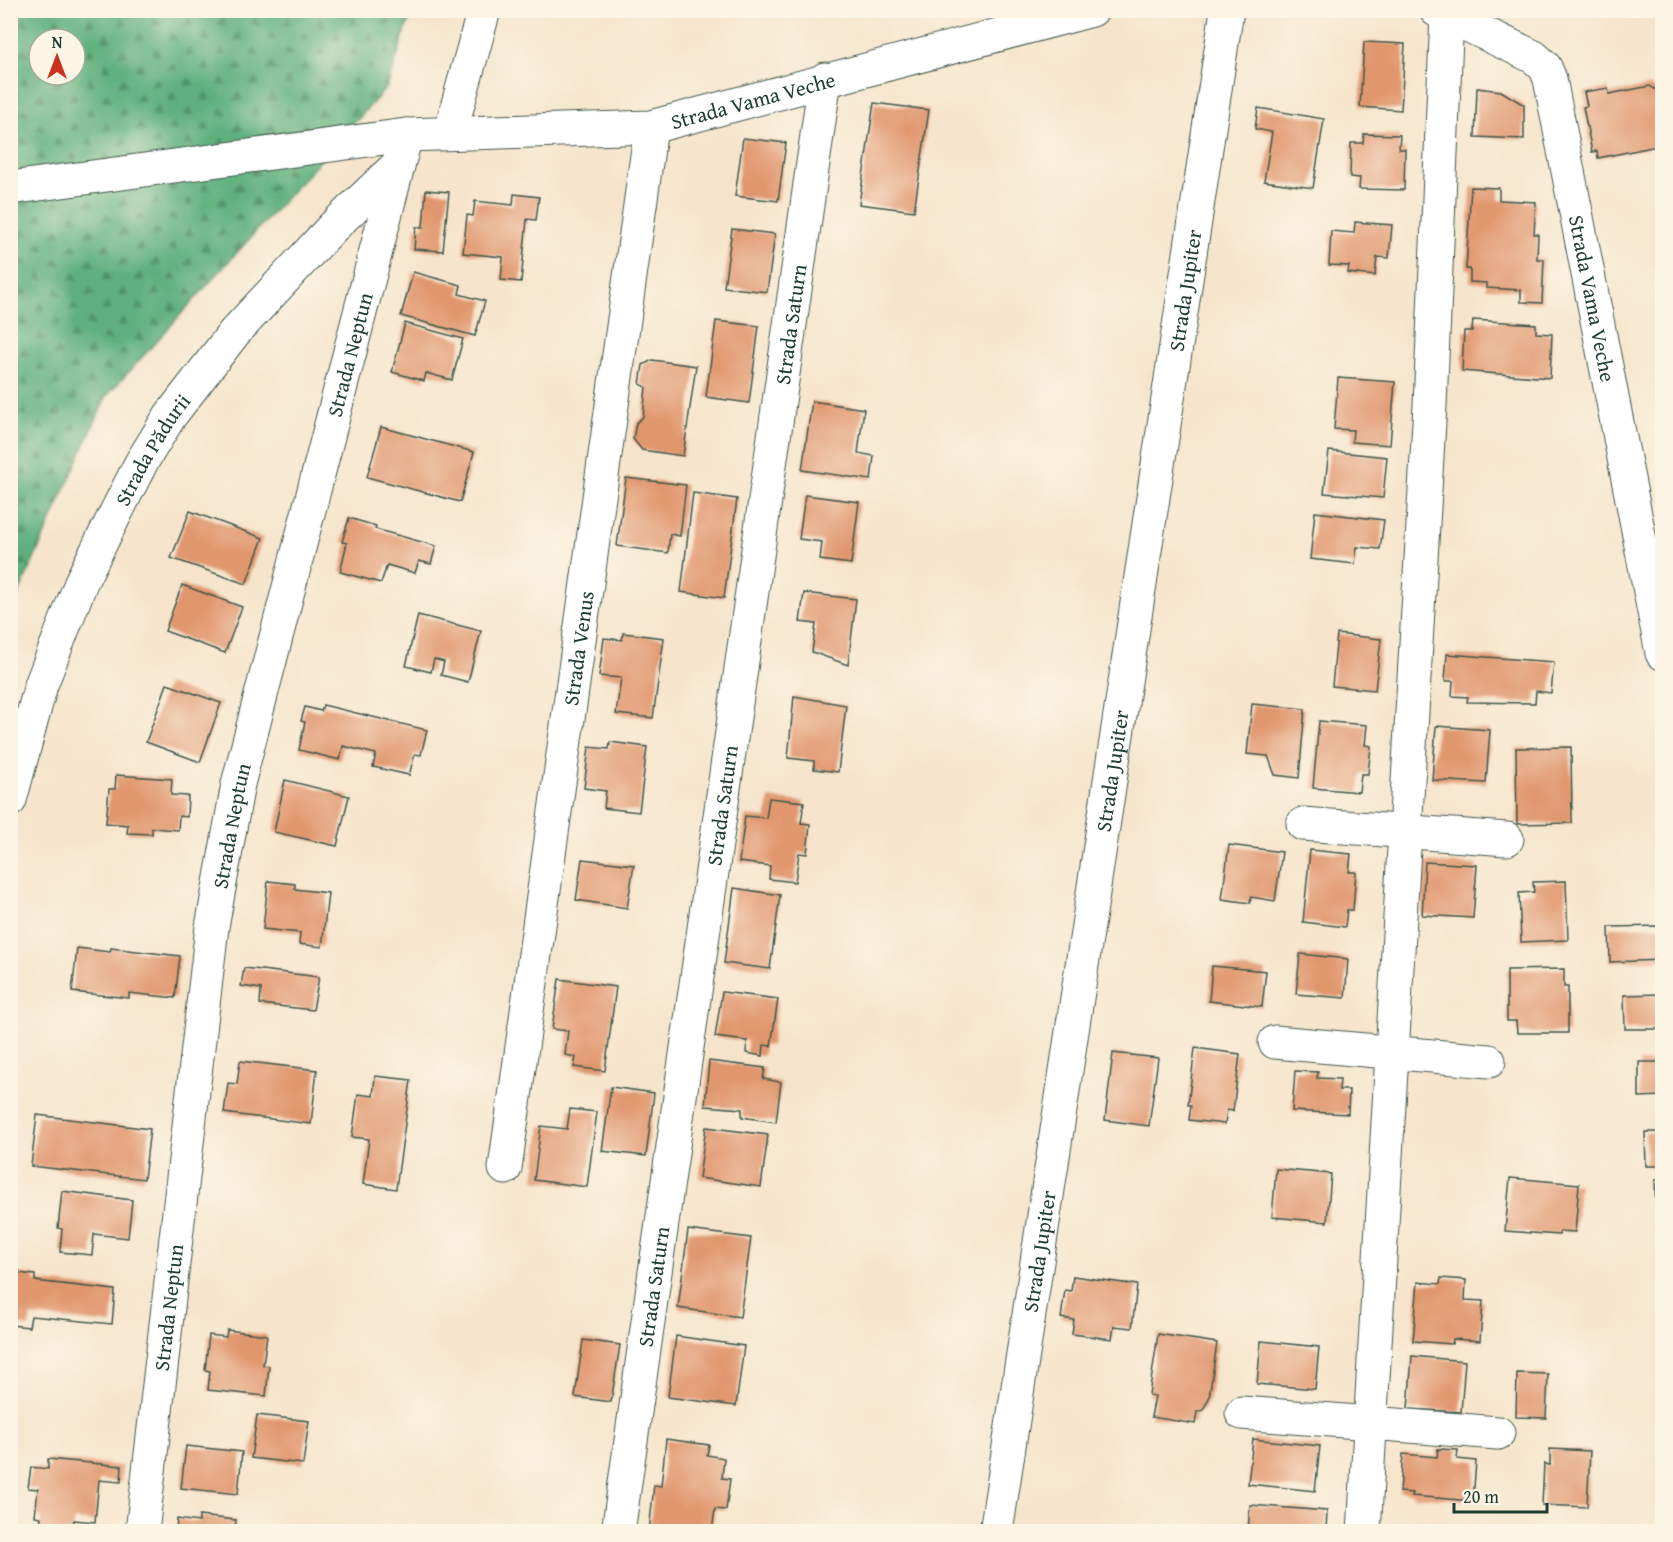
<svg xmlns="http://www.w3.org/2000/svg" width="1673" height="1542" font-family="'Gentium Book Plus',serif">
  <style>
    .forest { fill: url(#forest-firs); stroke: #3e7659; stroke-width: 1.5; fill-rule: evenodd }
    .building { fill: #e1976e }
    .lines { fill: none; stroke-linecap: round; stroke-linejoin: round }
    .minor-casing { stroke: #3f564b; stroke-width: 35 }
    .minor { stroke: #fff; stroke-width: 33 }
    .labels { text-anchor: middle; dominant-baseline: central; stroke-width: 5; stroke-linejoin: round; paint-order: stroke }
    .street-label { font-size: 21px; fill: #1f3d34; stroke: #fcf5e5 }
  </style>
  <defs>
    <pattern id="forest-firs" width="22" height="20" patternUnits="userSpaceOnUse" patternTransform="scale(1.5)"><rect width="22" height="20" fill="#5eb07e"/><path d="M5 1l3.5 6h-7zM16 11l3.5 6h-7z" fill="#4d9068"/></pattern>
  </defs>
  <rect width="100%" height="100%" fill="#fcf5e5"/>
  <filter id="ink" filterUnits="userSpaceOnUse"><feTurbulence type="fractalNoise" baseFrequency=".0167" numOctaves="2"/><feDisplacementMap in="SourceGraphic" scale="12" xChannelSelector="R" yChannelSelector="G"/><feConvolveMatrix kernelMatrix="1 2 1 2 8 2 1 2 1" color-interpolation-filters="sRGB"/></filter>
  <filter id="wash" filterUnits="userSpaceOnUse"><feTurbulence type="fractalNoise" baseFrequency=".008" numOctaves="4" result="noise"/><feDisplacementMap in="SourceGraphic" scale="24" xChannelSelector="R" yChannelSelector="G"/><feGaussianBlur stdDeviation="1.35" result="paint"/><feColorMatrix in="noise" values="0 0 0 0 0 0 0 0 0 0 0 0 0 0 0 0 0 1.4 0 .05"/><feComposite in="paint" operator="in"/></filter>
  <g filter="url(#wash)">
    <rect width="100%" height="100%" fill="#f6e5cc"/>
    <path class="forest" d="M 11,11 L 412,11 L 387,87 L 106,397 L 11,611 ZM 39,39 L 75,39 L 75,75 L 39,75 Z"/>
    <g id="blocks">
      <g class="building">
        <polygon points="1364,42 1405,44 1401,110 1360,107"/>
        <polygon points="1650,86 1662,94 1662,145 1598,158 1597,151 1592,152 1583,107 1587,106 1584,92 1608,88 1609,94"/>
        <polygon points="1477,88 1501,91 1524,105 1524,139 1475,137"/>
        <polygon points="874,103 929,110 914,211 859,204"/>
        <polygon points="1258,108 1324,119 1313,188 1264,181 1272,132 1255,129"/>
        <polygon points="1364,134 1400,135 1399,149 1405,149 1404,190 1359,189 1360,178 1350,177 1351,143 1363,143"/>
        <polygon points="743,138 786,143 778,201 735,196"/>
        <polygon points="1471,187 1499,188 1499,200 1536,202 1534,234 1538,234 1537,259 1544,259 1542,303 1521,302 1521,290 1486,288 1486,283 1470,282 1470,269 1466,269"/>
        <polygon points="426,190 449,192 443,251 414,249 416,227 423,227"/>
        <polygon points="514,194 539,197 536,220 527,219 521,282 501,280 503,257 463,253 467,215 473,216 475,201 513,205"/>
        <polygon points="1355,222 1392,225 1389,258 1377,257 1375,276 1348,273 1349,266 1329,265 1331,231 1354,233"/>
        <polygon points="732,229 775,234 767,292 724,287"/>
        <polygon points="413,272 461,285 459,294 485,301 475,336 401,316"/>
        <polygon points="1473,320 1536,324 1536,333 1552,334 1550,378 1462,371 1464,331 1472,331"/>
        <polygon points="716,321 759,326 749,403 706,397"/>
        <polygon points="405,323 463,339 452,380 426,373 424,381 392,372"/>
        <polygon points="652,360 696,366 683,456 642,450 633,439 636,423 643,417 646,387 640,384 643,365"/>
        <polygon points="1338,378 1395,382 1390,445 1352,442 1353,430 1334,429"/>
        <polygon points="812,401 864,409 858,453 874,456 871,480 802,470"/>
        <polygon points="381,427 474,452 460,502 367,477"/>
        <polygon points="1329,451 1387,457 1383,498 1324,493"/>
        <polygon points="626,478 686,485 680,536 670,534 668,553 617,546"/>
        <polygon points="693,493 737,499 724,598 681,592"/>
        <polygon points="805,495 859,502 851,564 820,560 822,542 799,539"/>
        <polygon points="190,511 263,538 246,584 171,558"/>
        <polygon points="1315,512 1384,520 1380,549 1357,547 1355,564 1310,559"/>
        <polygon points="349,518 376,526 375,529 436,546 431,564 419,561 415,573 387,565 381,583 340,572 347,543 342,542"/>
        <polygon points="182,585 242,607 225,653 165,631"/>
        <polygon points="804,593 856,599 848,665 812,652 816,624 800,622"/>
        <polygon points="418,615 481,631 468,682 441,675 444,662 434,659 431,672 406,666"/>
        <polygon points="623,633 664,638 653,718 616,714 621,678 599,676 604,638 622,640"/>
        <polygon points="1337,634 1381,639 1375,690 1332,686"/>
        <polygon points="1447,654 1554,662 1551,693 1536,691 1535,703 1467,702 1468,697 1452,696 1453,681 1445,681"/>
        <polygon points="167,684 221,703 200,762 146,742"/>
        <polygon points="794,696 846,705 838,772 814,769 814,761 788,758"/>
        <polygon points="1252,704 1305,709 1299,778 1275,775 1268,756 1247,754"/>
        <polygon points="323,705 427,730 421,755 415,754 409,775 373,767 376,754 343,746 340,760 299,750 305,722 301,721 305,707 321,711"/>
        <polygon points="1319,721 1367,725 1365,745 1371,746 1368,774 1361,774 1359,792 1313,788"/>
        <polygon points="1436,726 1490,730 1486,783 1432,780"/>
        <polygon points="610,742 647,747 639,812 604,808 606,791 584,788 589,747 609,749"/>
        <polygon points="1571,747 1572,823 1517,824 1516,748"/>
        <polygon points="116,775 172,779 171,795 188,796 187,817 179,816 178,830 152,828 152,834 127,833 128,825 106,823 109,789 115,789"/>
        <polygon points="285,780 349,796 337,846 274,832"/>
        <polygon points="769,798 804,802 801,823 810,824 807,854 799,853 795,882 769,879 770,866 739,862 745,816 766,818"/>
        <polygon points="1229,845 1282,852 1275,901 1251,897 1250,903 1222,899"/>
        <polygon points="1310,850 1351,854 1349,872 1356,872 1353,910 1347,910 1345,927 1303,922"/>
        <polygon points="582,859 634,865 627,908 576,900"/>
        <polygon points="1425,862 1477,865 1473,918 1422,915"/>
        <polygon points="268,881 295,884 295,889 328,893 322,947 299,944 300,933 263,929"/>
        <polygon points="1566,881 1568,940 1521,942 1519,893 1534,892 1533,882"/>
        <polygon points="734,888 780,895 770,969 724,963"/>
        <polygon points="1662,926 1662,960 1610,962 1609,927"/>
        <polygon points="77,948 110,952 111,948 180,956 175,998 129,993 129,998 72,992"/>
        <polygon points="1300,954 1348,959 1345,998 1296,994"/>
        <polygon points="1212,966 1266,971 1262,1007 1209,1001"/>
        <polygon points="244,968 319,977 313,1010 260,1004 261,989 241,986"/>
        <polygon points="1564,969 1564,987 1568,987 1568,1033 1517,1033 1516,1021 1507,1021 1507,970"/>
        <polygon points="559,979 616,987 605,1071 574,1067 576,1057 565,1055 568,1031 552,1029"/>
        <polygon points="722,992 778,999 771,1046 764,1045 763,1056 746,1053 747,1041 715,1037"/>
        <polygon points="1662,994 1662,1029 1625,1029 1624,995"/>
        <polygon points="1195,1048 1240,1054 1233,1111 1227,1110 1225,1124 1189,1120 1191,1105 1188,1105"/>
        <polygon points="1113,1053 1158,1058 1149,1126 1105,1120"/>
        <polygon points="240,1061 317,1070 311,1124 224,1113 228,1083 237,1084"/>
        <polygon points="709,1061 765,1068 763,1079 781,1082 776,1122 742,1117 742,1109 705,1106"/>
        <polygon points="1639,1062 1662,1062 1662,1096 1639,1097"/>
        <polygon points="1295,1071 1318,1072 1317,1078 1340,1079 1339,1090 1349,1090 1348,1114 1292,1111"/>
        <polygon points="375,1076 411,1080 396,1189 363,1184 369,1139 352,1137 358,1094 373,1096"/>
        <polygon points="611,1087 654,1093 646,1156 602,1151"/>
        <polygon points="570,1109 597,1112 587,1187 534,1180 541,1126 567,1129"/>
        <polygon points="37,1115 150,1129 144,1179 31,1166"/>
        <polygon points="706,1127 768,1135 761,1187 699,1178"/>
        <polygon points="1645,1132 1662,1132 1662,1166 1646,1166"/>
        <polygon points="1276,1169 1331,1174 1327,1222 1272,1217"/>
        <polygon points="1510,1178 1579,1184 1575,1232 1560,1231 1559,1235 1505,1231"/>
        <polygon points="1655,1180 1662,1180 1662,1214 1656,1215"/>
        <polygon points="62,1191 132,1200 128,1238 94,1234 92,1255 60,1252 62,1229 58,1228"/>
        <polygon points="688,1230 751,1238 740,1317 678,1308"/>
        <polygon points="10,1272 35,1275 35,1281 115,1290 112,1324 31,1316 29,1327 10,1325"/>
        <polygon points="1073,1276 1137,1285 1132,1328 1114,1326 1112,1339 1072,1334 1074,1320 1061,1318 1065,1290 1071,1291"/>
        <polygon points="1441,1278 1466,1280 1465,1300 1483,1301 1480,1341 1453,1339 1452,1344 1413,1341 1418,1282 1440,1284"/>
        <polygon points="227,1330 267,1335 263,1365 269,1366 266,1396 208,1390 210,1371 205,1370 209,1335 226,1337"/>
        <polygon points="1158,1334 1217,1343 1209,1398 1203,1410 1197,1412 1195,1424 1151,1417 1155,1396 1149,1395"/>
        <polygon points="676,1336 744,1346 736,1406 668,1397"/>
        <polygon points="583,1340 620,1345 611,1402 575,1397"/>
        <polygon points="1261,1341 1319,1347 1315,1389 1257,1384"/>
        <polygon points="1412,1356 1465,1361 1461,1412 1408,1409"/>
        <polygon points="1517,1373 1548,1374 1546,1418 1516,1417"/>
        <polygon points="257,1415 309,1421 303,1464 251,1458"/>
        <polygon points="666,1439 709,1445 707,1455 724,1458 722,1478 730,1479 726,1510 715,1509 712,1532 649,1532 654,1485 661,1486"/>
        <polygon points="1253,1439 1320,1446 1315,1491 1248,1484"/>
        <polygon points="186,1446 242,1452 238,1494 181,1488"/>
        <polygon points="1438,1449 1458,1450 1457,1459 1476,1461 1473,1501 1412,1496 1413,1493 1400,1492 1403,1454 1437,1457"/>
        <polygon points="1550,1449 1590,1451 1587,1507 1542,1505 1544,1464 1550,1465"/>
        <polygon points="48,1459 122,1466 121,1482 99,1480 95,1522 74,1520 73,1532 39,1532 41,1517 35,1516 38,1489 28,1488 31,1467 48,1469"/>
        <polygon points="1250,1505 1327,1511 1326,1532 1248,1532"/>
        <polygon points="199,1516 236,1520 235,1532 176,1532 177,1519 199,1522"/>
        <polygon points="1418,1526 1465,1530 1464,1532 1417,1532"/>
      </g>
    </g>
  </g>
  <g filter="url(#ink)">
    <use href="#blocks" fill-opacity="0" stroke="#3f564b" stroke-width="1.5"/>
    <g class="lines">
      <defs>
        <g id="minor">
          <path id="s1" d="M 1436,10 L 1534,57 L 1545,67 L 1550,79 L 1662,653"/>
          <polyline points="450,133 484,10"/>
          <path id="s2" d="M 10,188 L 406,135 L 651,127 L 1092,10"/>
          <path id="s3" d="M 10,800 L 41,685 L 82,580 L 141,463 L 170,416 L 234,333 L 333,227 L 398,165"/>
          <polyline points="1303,824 1507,839"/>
          <polyline points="1275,1042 1489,1061"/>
          <path id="s4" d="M 505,1168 L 651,127"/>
          <polyline points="1242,1413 1498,1433"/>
          <path id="s5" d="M 142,1532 L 212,927 L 238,784 L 406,135"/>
          <path id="s6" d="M 618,1532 L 825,79"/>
          <path id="s7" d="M 996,1532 L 1227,10"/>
          <polyline points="1364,1532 1430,405 1447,15"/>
        </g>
      </defs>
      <use href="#minor" class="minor-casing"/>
      <use href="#minor" class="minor"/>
    </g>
  </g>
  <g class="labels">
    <g class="street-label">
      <text stroke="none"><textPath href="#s2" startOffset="750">Strada Vama Veche</textPath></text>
      <text stroke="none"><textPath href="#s7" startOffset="1256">Strada Jupiter</textPath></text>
      <text stroke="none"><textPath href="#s1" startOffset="360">Strada Vama Veche</textPath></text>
      <text stroke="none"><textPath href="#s6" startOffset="1220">Strada Saturn</textPath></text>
      <text stroke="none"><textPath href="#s5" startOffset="1198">Strada Neptun</textPath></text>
      <text stroke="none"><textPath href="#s3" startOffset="380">Strada Pădurii</textPath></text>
      <text stroke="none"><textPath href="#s4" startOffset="525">Strada Venus</textPath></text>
      <text stroke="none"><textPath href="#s7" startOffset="770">Strada Jupiter</textPath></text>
      <text stroke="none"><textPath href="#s6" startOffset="734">Strada Saturn</textPath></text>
      <text stroke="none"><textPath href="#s5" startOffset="712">Strada Neptun</textPath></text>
      <text stroke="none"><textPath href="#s7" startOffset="284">Strada Jupiter</textPath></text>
      <text stroke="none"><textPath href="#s6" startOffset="248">Strada Saturn</textPath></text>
      <text stroke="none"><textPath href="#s5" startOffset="226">Strada Neptun</textPath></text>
    </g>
  </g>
  <rect width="1673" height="1542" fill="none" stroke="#fcf5e5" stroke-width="36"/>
  <g transform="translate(57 57)"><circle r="28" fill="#fcf5e5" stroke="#a4ab9e" stroke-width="1.5"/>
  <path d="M0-4.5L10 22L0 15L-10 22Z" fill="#c8321e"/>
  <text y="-9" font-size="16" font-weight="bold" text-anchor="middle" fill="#1f3d34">N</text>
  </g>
  <path d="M1454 1503v9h93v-9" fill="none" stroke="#1f3d34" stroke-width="3"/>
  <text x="1463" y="1503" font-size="18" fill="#1f3d34" stroke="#fcf5e5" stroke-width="4.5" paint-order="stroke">20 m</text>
</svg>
